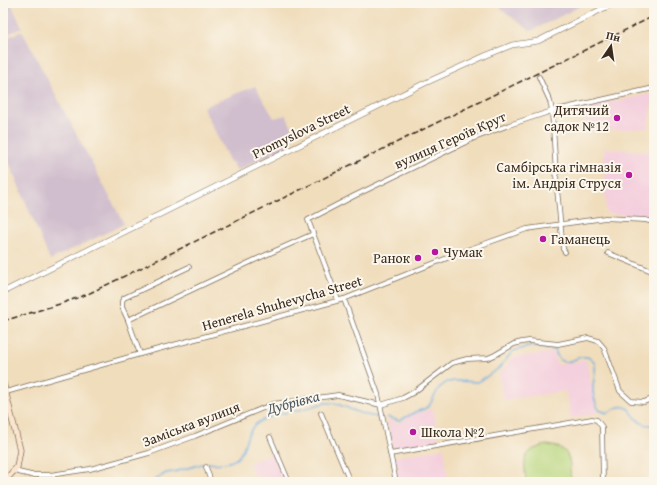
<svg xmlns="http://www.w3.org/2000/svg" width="657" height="485" font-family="'Gentium Book Plus',serif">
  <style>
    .built { fill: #f4cfdd }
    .industrial { fill: #d0bdcd }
    .green { fill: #b8d57b; stroke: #7a804c }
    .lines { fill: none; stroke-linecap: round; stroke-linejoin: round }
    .stream { stroke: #6cacdf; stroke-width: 1.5 }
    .minor-casing { stroke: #7a6955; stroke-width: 5.5 }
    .tertiary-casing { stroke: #7a6955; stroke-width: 6 }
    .secondary-casing { stroke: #7a6955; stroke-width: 7 }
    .minor { stroke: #fff; stroke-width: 4 }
    .tertiary { stroke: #fff; stroke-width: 5 }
    .secondary { stroke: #fbe5cf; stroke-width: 5.5 }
    .rail { stroke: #3b2a1e; stroke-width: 1.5; stroke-dasharray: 6 3; stroke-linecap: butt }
    .poi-dot { fill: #b5179e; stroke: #fbf7ec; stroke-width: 1.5 }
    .labels { text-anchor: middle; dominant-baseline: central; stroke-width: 4; stroke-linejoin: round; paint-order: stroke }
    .poi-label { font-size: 14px; fill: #3b2a1e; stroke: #fbf7ec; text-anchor: end }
    .street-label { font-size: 14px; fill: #3b2a1e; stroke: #fbf7ec }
    .water-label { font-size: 15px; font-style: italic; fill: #4c5862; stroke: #fbf7ec }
  </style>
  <rect width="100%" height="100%" fill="#fbf7ec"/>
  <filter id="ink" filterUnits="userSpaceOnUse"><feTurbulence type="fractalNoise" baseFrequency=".025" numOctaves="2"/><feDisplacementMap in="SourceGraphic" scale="8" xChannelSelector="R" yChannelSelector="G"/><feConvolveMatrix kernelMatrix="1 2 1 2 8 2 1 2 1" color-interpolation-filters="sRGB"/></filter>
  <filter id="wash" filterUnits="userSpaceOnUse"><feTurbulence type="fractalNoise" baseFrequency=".012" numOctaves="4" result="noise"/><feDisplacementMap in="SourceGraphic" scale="16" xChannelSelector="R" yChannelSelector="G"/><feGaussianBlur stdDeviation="0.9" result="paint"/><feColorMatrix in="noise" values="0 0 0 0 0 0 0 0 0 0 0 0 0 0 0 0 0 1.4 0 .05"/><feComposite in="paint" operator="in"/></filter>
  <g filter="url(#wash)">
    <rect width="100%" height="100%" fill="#f0ddbc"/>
    <g class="built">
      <polygon points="650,94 653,95 648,128 586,132 584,108"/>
      <polygon points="604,148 654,152 654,198 652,218 606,213"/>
      <polygon points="553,352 557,365 586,360 597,413 571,418 566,391 503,400 499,374 513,357"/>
      <polygon points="433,409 439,441 393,449 387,419 398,424 413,414"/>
      <polygon points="444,448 448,482 399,482 394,457"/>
      <polygon points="273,452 286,482 265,482 261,475 255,477 249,463"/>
    </g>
    <g class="industrial">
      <polygon points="3,3 11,3 22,28 3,36"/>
      <polygon points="499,3 587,3 531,31 502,10"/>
      <polygon points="22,31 124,224 50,260 3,148 3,39"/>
      <polygon points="255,86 274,118 286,115 295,134 288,138 291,144 237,171 232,162 230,162 203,107"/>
    </g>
    <path class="green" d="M 546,445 C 573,447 569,460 571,482 L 526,482 C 524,460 521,451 546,445 Z"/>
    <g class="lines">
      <g class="stream">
        <path d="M 387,417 L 399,421 L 415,412 L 424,409 L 429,406 L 439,388 L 447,382 L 456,381 L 478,382 L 486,377 L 499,368 L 513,351 L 532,346 L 555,350 C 563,377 578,349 591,359 C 600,366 592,380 593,389 C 593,396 596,404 599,410 L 607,413 C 611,411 615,408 619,407 C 634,403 632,428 654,425"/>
        <path d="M 208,463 C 256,468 236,436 259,422 C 274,413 287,413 303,409 C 313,407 323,401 333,403 C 349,407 363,417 380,417"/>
        <polyline points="152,482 166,473 174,472 202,464"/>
      </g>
    </g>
  </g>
  <g filter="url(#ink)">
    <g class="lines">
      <defs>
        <g id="minor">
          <polyline points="539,77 550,101 552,111 557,189 563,249 565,252"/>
          <polyline points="608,253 654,272"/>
          <polyline points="344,299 378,394 396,482"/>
          <polyline points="338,300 308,220 354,196 472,139 509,125 552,111 654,88"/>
          <polyline points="128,320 259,258 313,234"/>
          <polyline points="140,354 128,320 122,307 122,301 124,298 189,267"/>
          <polyline points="6,392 140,354 344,299 470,249 527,229 605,218 645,220 654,222"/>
          <polyline points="321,413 350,482"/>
          <polyline points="270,437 289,482"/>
          <polyline points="390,454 592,419 597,420 602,427 603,482"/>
          <polyline points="206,467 211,482"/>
          <polyline points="14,471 31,475 50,475 90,469 120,461 149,453 195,436 273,404 338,395 381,405 403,398 414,392 452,363 467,359 488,358 495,355 514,344 522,342 529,341 558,344 588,338 598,341 604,348 620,391 631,401 644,402 654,398"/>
        </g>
        <polyline id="tertiary" points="3,292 423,84 487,55 512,45 538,41 614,3"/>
        <polyline id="secondary" points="3,383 20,450 17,467 4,482"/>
      </defs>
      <use href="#minor" class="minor-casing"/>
      <use href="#tertiary" class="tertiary-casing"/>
      <use href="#secondary" class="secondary-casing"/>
      <use href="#minor" class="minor"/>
      <use href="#tertiary" class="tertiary"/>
      <use href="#secondary" class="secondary"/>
      <polyline class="rail" points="3,321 60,304 88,294 654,16"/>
    </g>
  </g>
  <g class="poi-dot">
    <circle cx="617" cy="118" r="4"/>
    <circle cx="629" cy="175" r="4"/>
    <circle cx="543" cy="239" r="4"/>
    <circle cx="435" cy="252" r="4"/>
    <circle cx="418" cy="258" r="4"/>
    <circle cx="413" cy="432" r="4"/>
  </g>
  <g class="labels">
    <g class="poi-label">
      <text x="609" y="110">Дитячий<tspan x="609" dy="16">садок №12</tspan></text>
      <text x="621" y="167">Самбірська гімназія<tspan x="621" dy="16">ім. Андрія Струся</tspan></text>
      <text x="551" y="239" text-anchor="start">Гаманець</text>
      <text x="443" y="252" text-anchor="start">Чумак</text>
      <text x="410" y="258">Ранок</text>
      <text x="421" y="432" text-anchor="start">Школа №2</text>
    </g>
    <g class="street-label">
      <text transform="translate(301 131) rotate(-26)">Promyslova Street</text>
      <text transform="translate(450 140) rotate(-24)">вулиця Героїв Крут</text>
      <text transform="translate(282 303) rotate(-16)">Henerela Shuhevycha Street</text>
      <text transform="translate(191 424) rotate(-21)">Заміська вулиця</text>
    </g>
    <g class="water-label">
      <text transform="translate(293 402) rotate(-15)">Дубрівка</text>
    </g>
  </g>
  <rect width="657" height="485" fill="none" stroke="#fbf7ec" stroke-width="16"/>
  <g transform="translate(611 46) rotate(13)" stroke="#fbf7ec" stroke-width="3" paint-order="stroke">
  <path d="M0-3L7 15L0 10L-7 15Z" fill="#3b2a1e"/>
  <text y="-6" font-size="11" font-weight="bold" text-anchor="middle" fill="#3b2a1e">Пн</text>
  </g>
</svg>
